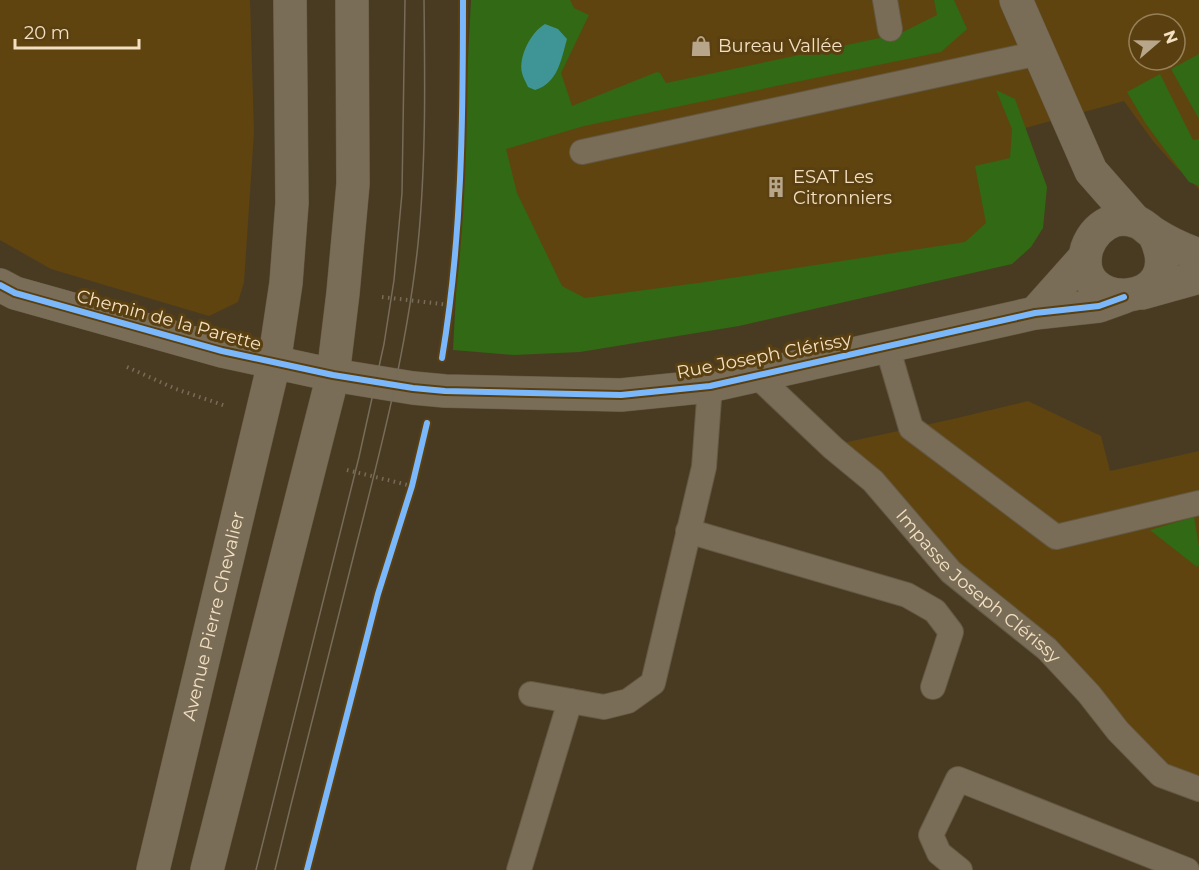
<svg xmlns="http://www.w3.org/2000/svg" width="1199" height="870" font-family="Montserrat,sans-serif">
  <style>
    .built { fill: #5f4410; fill-rule: evenodd }
    .green { fill: #316914 }
    .water { fill: #3f9596 }
    .lines { fill: none; stroke-linecap: round; stroke-linejoin: round }
    .lane-casing { stroke: #645944; stroke-width: 26 }
    .street-casing { stroke: #645944; stroke-width: 34 }
    .secondary-casing { stroke: #645944; stroke-width: 34 }
    .path { stroke: #786c59; stroke-width: 4; stroke-dasharray: 1.5 4.5; stroke-linecap: butt }
    .lane { stroke: #7a6d57; stroke-width: 24 }
    .street { stroke: #7a6d57; stroke-width: 33 }
    .secondary { stroke: #7a6d57; stroke-width: 33 }
    .tram { stroke: #776c59; stroke-width: 1.5 }
    .cycleway-casing { stroke: #5a4011; stroke-width: 10 }
    .cycleway { stroke: #7ab7fb; stroke-width: 6 }
    .labels { text-anchor: middle; dominant-baseline: central; stroke-width: 6; stroke-linejoin: round; paint-order: stroke }
    .poi-label { font-size: 18px; fill: #f3e0c2; stroke: #5a4011; text-anchor: start }
    .street-label { font-size: 18px; fill: #f3e0c2; stroke: #5a4011 }
  </style>
  <rect width="100%" height="100%" fill="#493b22"/>
  <g class="built">
    <polygon points="0,0 250,0 254,132 244,282 238,302 209,316 51,269 0,240"/>
    <path d="M 479,0 L 1199,0 L 1199,189 L 1176,167 L 1153,141 L 1124,101 L 1014,131 L 1012,199 L 967,249 L 489,317 ZM 1139,24 L 1175,24 L 1175,60 L 1139,60 Z"/>
    <polygon points="1028,401 1101,436 1110,471 1199,451 1199,778 1168,767 958,569 843,443 953,419"/>
  </g>
  <g class="green">
    <polygon points="471,0 570,0 574,8 589,15 561,73 572,106 657,72 660,73 666,83 899,34 937,15 934,0 954,0 967,29 941,52 584,126 506,149 517,193 562,286 585,298 705,282 965,242 986,223 975,166 1010,158 1012,129 996,90 1015,99 1047,187 1043,228 1031,247 1012,264 739,326 580,352 514,355 453,350"/>
    <polygon points="1199,54 1199,119 1171,69"/>
    <polygon points="1160,74 1193,140 1199,139 1199,186 1189,182 1146,124 1127,92"/>
    <polygon points="1194,517 1199,547 1199,565 1197,567 1150,530"/>
  </g>
  <path class="water" d="M 545,24 L 558,29 L 567,39 C 561,60 558,83 535,90 L 528,87 C 526,82 523,78 522,73 C 518,57 531,32 545,24 Z"/>
  <g class="lines">
    <defs>
      <g id="lane">
        <polyline points="885,0 890,29"/>
        <polyline points="582,152 1039,53"/>
        <polyline points="887,346 911,428 1056,537 1199,503"/>
        <path id="s1" d="M 757,376 L 833,448 L 873,481 L 951,572 L 1047,649 L 1089,694 L 1118,731 L 1161,775 L 1199,789"/>
        <polyline points="688,531 907,595 935,611 951,632 933,687"/>
        <polyline points="531,694 604,707 628,701 653,683 704,467 710,386"/>
        <polyline points="519,870 570,701"/>
        <polyline points="960,870 939,853 931,835 958,779 1187,870"/>
      </g>
      <g id="street">
        <polyline points="1016,0 1091,171 1135,221"/>
        <path d="M 1154,234 C 1193,311 1068,315 1087,248 C 1092,234 1101,225 1115,220 C 1120,219 1129,219 1134,221 C 1141,222 1147,229 1153,233 C 1167,242 1184,250 1199,255"/>
        <polyline points="0,285 15,293 222,351 333,375 413,388 445,391 621,395 710,386 1035,313 1099,306 1124,297"/>
        <polyline points="1142,293 1199,277"/>
        <polyline points="1035,313 1085,257"/>
      </g>
      <g id="secondary">
        <path id="s2" d="M 153,870 L 274,363 L 286,283 L 292,203 L 290,0"/>
        <polyline points="207,870 333,375 343,293 353,184 352,0"/>
      </g>
    </defs>
    <use href="#lane" class="lane-casing"/>
    <use href="#street" class="street-casing"/>
    <use href="#secondary" class="secondary-casing"/>
    <g class="path">
      <polyline points="382,297 450,305"/>
      <polyline points="127,367 176,389 226,406"/>
      <polyline points="347,470 412,486"/>
    </g>
    <use href="#lane" class="lane"/>
    <use href="#street" class="street"/>
    <use href="#secondary" class="secondary"/>
    <g class="tram">
      <polyline points="256,870 359,457 384,344 394,280 402,193 405,0"/>
      <path d="M 275,870 C 301,763 328,656 355,550 C 381,449 407,348 418,244 C 426,164 425,81 424,0"/>
    </g>
    <defs>
      <g id="cycleway">
        <polyline points="0,285 15,293 222,351 333,375 413,388 445,391 621,395 710,386 1035,313 1099,306 1124,297"/>
        <path d="M 442,358 C 462,239 463,120 463,0"/>
        <polyline points="307,870 378,594 412,486 427,423"/>
      </g>
    </defs>
    <use href="#cycleway" class="cycleway-casing"/>
    <use href="#cycleway" class="cycleway"/>
  </g>
  <defs>
    <symbol id="shop-bare" viewBox="-9 -9 18 18"><path d="M-5-2.5h2.3a2.7 3.5 0 0 1 5.4 0H5L5.5 6h-11ZM-1.5-2.5h3a1.5 2.3 0 0 0-3 0Z" fill="#b8a68a" stroke="#5a4011" stroke-width="2.5" paint-order="stroke"/></symbol>
    <symbol id="building-bare" viewBox="-9 -9 18 18"><path d="M-4-6H4V6H1V3H-1V6H-4ZM-2.5-4.3h1.7v1.8h-1.7ZM.8-4.3h1.7v1.8H.8ZM-2.5-1h1.7V.8h-1.7ZM.8-1h1.7V.8H.8Z" fill="#b8a68a" stroke="#5a4011" stroke-width="2.5" paint-order="stroke"/></symbol>
  </defs>
  <g fill-rule="evenodd">
    <use href="#shop-bare" x="686" y="31" width="30" height="30"/>
    <use href="#building-bare" x="761" y="172" width="30" height="30"/>
  </g>
  <g class="labels">
    <g class="poi-label">
      <text x="718" y="46">Bureau Vallée</text>
      <text x="793" y="177">ESAT Les<tspan x="793" dy="21">Citronniers</tspan></text>
    </g>
    <g class="street-label">
      <text transform="translate(169 320) rotate(15)">Chemin de la Parette</text>
      <text transform="translate(764 356) rotate(-11)">Rue Joseph Clérissy</text>
      <text stroke="none"><textPath href="#s1" startOffset="306">Impasse Joseph Clérissy</textPath></text>
      <text stroke="none"><textPath href="#s2" startOffset="261">Avenue Pierre Chevalier</textPath></text>
    </g>
  </g>
  <g transform="translate(1157 42) rotate(70)"><circle r="28" fill="#5a4011" stroke="#978058" stroke-width="1.5"/>
  <path d="M0-4.5L10 22L0 15L-10 22Z" fill="#b8a68a"/>
  <text y="-9" font-size="16" font-weight="bold" text-anchor="middle" fill="#f3e0c2">N</text>
  </g>
  <path d="M15 39v9h124v-9" fill="none" stroke="#f3e0c2" stroke-width="3"/>
  <text x="24" y="39" font-size="18" fill="#f3e0c2" stroke="#5a4011" stroke-width="4.5" paint-order="stroke">20 m</text>
</svg>
